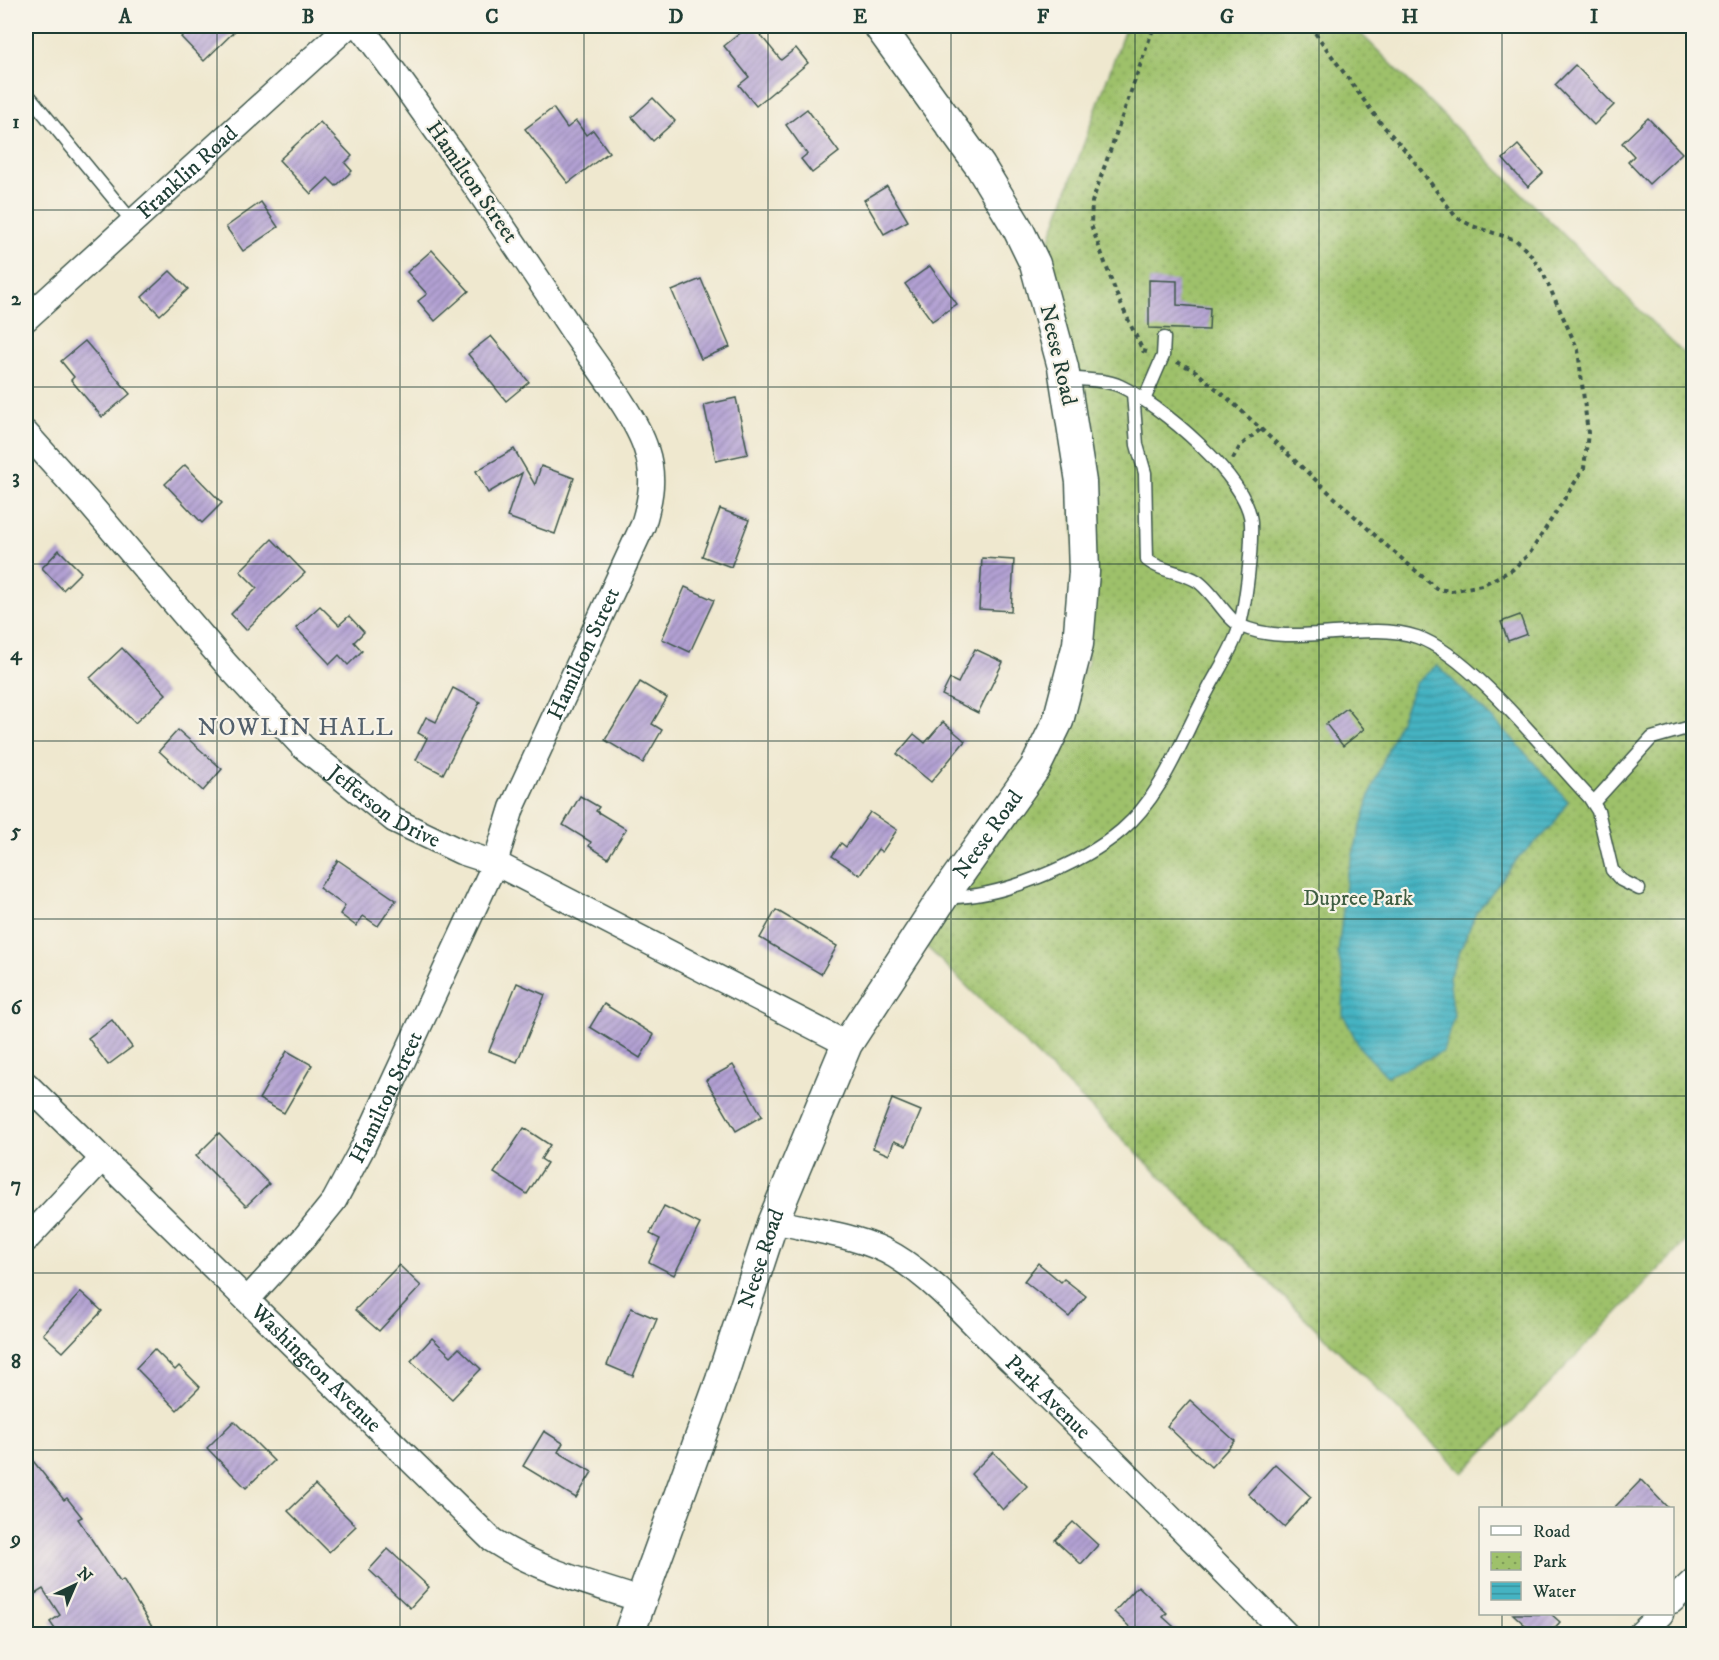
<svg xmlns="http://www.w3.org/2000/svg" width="1719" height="1660" font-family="'IM FELL DW Pica',serif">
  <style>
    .park { fill: url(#park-dots); stroke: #5e7f50; stroke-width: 1.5 }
    .water { fill: url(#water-rules); stroke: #32787b; stroke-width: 1.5 }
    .building { fill: url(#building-hatch) }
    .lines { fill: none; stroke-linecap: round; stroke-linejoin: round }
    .service-casing { stroke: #3e574b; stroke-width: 15 }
    .minor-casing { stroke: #3e574b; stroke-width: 27 }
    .tertiary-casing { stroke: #3e574b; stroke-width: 33 }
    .path { stroke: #3e574b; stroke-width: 4; stroke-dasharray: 4.5 4.5; stroke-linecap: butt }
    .service { stroke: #fff; stroke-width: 12 }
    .minor { stroke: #fff; stroke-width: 24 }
    .tertiary { stroke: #fff; stroke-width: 30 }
    .grid { fill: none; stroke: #1f3d34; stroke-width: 1.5; stroke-opacity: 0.55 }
    .labels { text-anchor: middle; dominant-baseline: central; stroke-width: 4.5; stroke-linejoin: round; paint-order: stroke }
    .street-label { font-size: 22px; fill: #1f3d34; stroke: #f7f3e8 }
    .park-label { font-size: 22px; fill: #3f5e42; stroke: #f7f3e8 }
    .neighbourhood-label { font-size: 24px; letter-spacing: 1.5px; fill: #52606c; stroke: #f7f3e8 }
    .neatline { fill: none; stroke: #1f3d34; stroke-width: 2 }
    .grid-label { font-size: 20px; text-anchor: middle; font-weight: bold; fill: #1f3d34 }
  </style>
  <defs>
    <pattern id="park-dots" width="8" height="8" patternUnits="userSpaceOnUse" patternTransform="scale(1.5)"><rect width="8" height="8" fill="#9ec16b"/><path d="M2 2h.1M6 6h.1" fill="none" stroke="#809e59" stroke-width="1.8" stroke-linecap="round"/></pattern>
    <pattern id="water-rules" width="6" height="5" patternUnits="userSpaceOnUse" patternTransform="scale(1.5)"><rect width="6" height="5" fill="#45b3c2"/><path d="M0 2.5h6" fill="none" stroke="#39939e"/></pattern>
    <pattern id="building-hatch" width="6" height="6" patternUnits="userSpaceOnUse" patternTransform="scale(1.5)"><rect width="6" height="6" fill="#b2a0d3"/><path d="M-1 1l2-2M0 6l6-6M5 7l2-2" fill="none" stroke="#9084ac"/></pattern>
  </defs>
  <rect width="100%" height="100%" fill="#f7f3e8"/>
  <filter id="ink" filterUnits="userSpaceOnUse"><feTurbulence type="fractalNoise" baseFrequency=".0167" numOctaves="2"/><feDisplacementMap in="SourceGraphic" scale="12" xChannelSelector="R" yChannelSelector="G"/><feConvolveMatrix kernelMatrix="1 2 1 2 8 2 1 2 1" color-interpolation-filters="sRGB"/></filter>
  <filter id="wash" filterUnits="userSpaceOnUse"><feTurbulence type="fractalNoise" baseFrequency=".008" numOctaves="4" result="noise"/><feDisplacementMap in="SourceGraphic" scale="24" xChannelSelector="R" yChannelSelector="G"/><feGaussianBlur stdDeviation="1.35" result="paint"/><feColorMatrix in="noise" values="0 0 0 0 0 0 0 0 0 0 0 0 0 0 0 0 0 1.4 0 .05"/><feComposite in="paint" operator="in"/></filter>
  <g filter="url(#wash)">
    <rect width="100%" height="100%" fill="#efe8cf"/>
    <polygon class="park" points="1126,26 1353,26 1693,363 1693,1234 1463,1473 924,944 1088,663 1045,252"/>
    <polygon class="water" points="1437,665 1512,738 1568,801 1552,827 1519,857 1476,913 1449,977 1454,1016 1443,1052 1387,1076 1360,1048 1343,1014 1344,981 1338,953 1347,875 1372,788 1415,684"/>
    <g id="blocks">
      <g class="building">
        <polygon points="193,26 240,26 204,61 181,37"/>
        <polygon points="749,26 753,26 781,60 796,48 808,63 756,106 739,85 749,77 724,46"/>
        <polygon points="1575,65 1614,105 1594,125 1555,85"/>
        <polygon points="653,98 675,121 653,141 632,117"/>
        <polygon points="553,108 567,128 576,121 586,135 593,130 609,152 568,183 525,129"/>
        <polygon points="807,109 839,152 812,173 801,159 807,154 786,125"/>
        <polygon points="1648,118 1682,153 1649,184 1628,162 1634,156 1622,143"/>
        <polygon points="320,122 352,156 345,163 352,171 336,186 328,178 311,194 279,160"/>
        <polygon points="1518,145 1543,173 1528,187 1503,159"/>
        <polygon points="887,186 908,221 884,234 864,200"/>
        <polygon points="261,202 278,227 243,251 226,227"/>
        <polygon points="432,250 469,291 435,321 418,301 427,294 407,272"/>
        <polygon points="930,266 957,304 932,321 905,284"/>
        <polygon points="170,271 188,289 160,315 142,297"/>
        <polygon points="701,279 730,347 701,359 672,291"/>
        <polygon points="1149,280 1177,281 1177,305 1210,308 1209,330 1149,328"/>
        <polygon points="491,336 529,382 506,401 468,354"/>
        <polygon points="85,341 130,394 102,417 71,380 74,377 61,361"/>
        <polygon points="736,398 748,454 716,461 704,405"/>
        <polygon points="514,449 535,485 541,466 574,478 555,534 507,517 522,473 488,493 476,471"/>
        <polygon points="185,465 222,503 202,523 165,484"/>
        <polygon points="720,509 749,520 731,567 702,556"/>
        <polygon points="272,539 305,573 246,630 231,614 257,588 240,571"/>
        <polygon points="59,550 81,572 63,590 42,568"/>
        <polygon points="982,558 1014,560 1011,611 979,609"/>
        <polygon points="685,587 714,600 690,652 662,639"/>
        <polygon points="320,606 339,625 349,616 364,632 354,642 362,651 348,665 339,655 330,664 296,628"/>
        <polygon points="1520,615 1527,634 1508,641 1501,622"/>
        <polygon points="122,648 166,694 135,723 90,678"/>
        <polygon points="975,649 1003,662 978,713 942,695 950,679 958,683"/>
        <polygon points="640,682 667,698 652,724 662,730 643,763 605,740"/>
        <polygon points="453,688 480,702 443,774 416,760 427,738 418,733 426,717 436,722"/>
        <polygon points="1347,708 1364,729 1343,746 1326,724"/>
        <polygon points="943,722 965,741 931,782 897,754 914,734 925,743"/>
        <polygon points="178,730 222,769 203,791 159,751"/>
        <polygon points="580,796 599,807 596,811 626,829 608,858 589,846 591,842 563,825"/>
        <polygon points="870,812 897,830 882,852 878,849 860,875 832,856 841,843 846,847"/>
        <polygon points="338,860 396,900 378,926 363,916 356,926 340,914 345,906 319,888"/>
        <polygon points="776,910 837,946 821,974 760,938"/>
        <polygon points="517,983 545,995 517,1062 489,1051"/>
        <polygon points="604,1004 654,1035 640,1058 590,1027"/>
        <polygon points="112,1020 132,1047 108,1065 88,1038"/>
        <polygon points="287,1051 312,1065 284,1113 259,1099"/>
        <polygon points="733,1065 762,1116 736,1131 706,1080"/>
        <polygon points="892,1099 921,1111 906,1146 894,1141 889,1155 873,1148"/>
        <polygon points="524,1128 550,1145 541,1159 547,1163 527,1194 494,1173"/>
        <polygon points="219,1133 269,1184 246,1206 196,1156"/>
        <polygon points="664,1206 700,1224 674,1275 649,1262 660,1239 650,1234"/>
        <polygon points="1038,1263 1061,1282 1064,1279 1086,1296 1069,1317 1024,1281"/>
        <polygon points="399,1265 421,1286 379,1331 355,1310"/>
        <polygon points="81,1292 102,1311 63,1352 43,1334"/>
        <polygon points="631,1308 657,1319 633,1376 607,1365"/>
        <polygon points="432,1338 451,1356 459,1348 481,1369 452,1399 411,1361"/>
        <polygon points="154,1349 175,1370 179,1366 200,1387 177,1410 136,1368"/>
        <polygon points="1190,1400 1235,1441 1211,1467 1167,1426"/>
        <polygon points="234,1421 274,1461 246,1488 207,1448"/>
        <polygon points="544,1431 563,1443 558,1452 592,1472 576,1498 523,1466"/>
        <polygon points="26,1452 64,1500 67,1498 82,1517 78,1519 120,1582 123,1580 157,1635 59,1635 50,1622 60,1615 43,1589 35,1594 26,1579"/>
        <polygon points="993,1452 1027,1486 1003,1510 971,1474"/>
        <polygon points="1275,1464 1311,1497 1284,1527 1248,1494"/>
        <polygon points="1641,1480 1669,1509 1613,1509"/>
        <polygon points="315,1485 356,1526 329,1552 288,1511"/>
        <polygon points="1073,1522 1098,1545 1081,1564 1055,1540"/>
        <polygon points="388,1549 429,1587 410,1608 369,1570"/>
        <polygon points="1138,1586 1167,1613 1163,1617 1183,1635 1138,1635 1114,1612"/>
        <polygon points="1513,1614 1551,1614 1560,1622 1548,1635 1536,1635"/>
      </g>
    </g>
  </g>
  <g filter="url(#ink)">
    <use href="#blocks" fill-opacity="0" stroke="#3e574b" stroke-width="1.5"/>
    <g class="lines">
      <defs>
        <g id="service">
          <polyline points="26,92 132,221"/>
          <path d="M 1133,393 L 1137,445 L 1145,473 L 1147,560 C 1162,572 1181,571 1197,581 C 1213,591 1226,619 1241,626 C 1292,649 1365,619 1417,637 C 1469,654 1549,755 1589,797 L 1598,811 L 1612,870 L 1621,880 L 1639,889"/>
          <polyline points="1144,400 1163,356 1164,338"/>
          <polyline points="1593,803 1652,738 1694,726"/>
          <path d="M 947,897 C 999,899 1082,864 1122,830 C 1163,795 1182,738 1207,692 C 1217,672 1231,652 1238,631 C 1246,605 1252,550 1251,523 C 1249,478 1159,404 1120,386 C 1105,379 1083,380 1066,378"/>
        </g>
        <g id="minor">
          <path id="s1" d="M 26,319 L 348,26"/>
          <path id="s2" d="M 26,433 L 88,502 L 227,665 L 303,747 L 394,820 L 461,852 L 495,863 L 847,1044"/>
          <path id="s3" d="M 26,1084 L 492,1540 C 538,1570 589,1583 641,1600"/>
          <path id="s4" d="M 773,1221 C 810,1230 862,1236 895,1256 C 937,1281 976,1328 1012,1362 C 1105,1451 1196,1543 1286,1634"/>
          <polyline points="26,1240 102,1159"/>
          <path id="s5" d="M 247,1300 L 304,1238 L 334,1201 L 364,1145 L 495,863 L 512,808 L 643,525 C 651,498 655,476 646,449 C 636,416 594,363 574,333 C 505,229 435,125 360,26"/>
          <polyline points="1672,1601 1694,1580"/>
          <polyline points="1640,1634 1661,1614"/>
        </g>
        <g id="tertiary">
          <path id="s6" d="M 629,1634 L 721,1380 L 773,1221 L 847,1044 L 943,897 L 1035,768 L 1058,721 L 1078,644 L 1084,572 L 1081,482 L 1063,367 L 1035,264 L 1018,229 L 980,166 L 879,26"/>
        </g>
      </defs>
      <use href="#service" class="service-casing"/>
      <use href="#minor" class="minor-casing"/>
      <use href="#tertiary" class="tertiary-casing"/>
      <g class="path">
        <polyline points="1147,352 1143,351 1118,298 1091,225 1092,202 1154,26"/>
        <polyline points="1177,362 1194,370 1233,403 1379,539 1437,589 1451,591 1482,585 1512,570 1530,553 1584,468 1588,433 1578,350 1543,273 1530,254 1516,240 1472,226 1456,217 1411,157 1379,121 1310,26"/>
        <polyline points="1233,459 1240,446 1261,429"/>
      </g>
      <use href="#service" class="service"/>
      <use href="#minor" class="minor"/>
      <use href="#tertiary" class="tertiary"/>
    </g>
  </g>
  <path class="grid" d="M 217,26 L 217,1634M 400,26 L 400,1634M 584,26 L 584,1634M 768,26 L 768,1634M 951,26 L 951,1634M 1135,26 L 1135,1634M 1319,26 L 1319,1634M 1502,26 L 1502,1508M 26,210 L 1694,210M 26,387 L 1694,387M 26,564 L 1694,564M 26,741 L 1694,741M 26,919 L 1694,919M 26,1096 L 1694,1096M 26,1273 L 1694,1273M 26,1450 L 1694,1450M 1502,1614 L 1502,1634"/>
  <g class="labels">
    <g class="street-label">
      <text stroke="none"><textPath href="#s1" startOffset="218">Franklin Road</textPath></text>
      <text transform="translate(472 182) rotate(55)">Hamilton Street</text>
      <text transform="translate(1058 355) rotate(77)">Neese Road</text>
      <text stroke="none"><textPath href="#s5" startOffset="734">Hamilton Street</textPath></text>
      <text stroke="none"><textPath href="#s2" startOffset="520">Jefferson Drive</textPath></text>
      <text stroke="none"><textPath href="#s6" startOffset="882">Neese Road</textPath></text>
      <text stroke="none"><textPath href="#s5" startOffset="248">Hamilton Street</textPath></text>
      <text stroke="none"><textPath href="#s6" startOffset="398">Neese Road</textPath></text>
      <text stroke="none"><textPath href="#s3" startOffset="406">Washington Avenue</textPath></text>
      <text stroke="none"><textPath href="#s4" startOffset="336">Park Avenue</textPath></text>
    </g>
    <g class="park-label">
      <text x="1358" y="898">Dupree Park</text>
    </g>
    <g class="neighbourhood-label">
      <text x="296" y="728">NOWLIN HALL</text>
    </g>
  </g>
  <rect width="1719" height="1660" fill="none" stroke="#f7f3e8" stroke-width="66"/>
  <rect x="1479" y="1507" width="195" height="108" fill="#f7f3e8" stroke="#a1aaa0" stroke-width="1.5"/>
  <rect x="1491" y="1526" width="30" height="9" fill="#ffffff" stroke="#a1aaa0" stroke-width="1.5"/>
  <text x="1533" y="1537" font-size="18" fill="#1f3d34">Road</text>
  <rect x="1491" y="1552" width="30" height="18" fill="url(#park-dots)" stroke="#a1aaa0" stroke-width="1.5"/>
  <text x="1533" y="1567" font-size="18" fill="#1f3d34">Park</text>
  <rect x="1491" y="1582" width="30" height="18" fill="url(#water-rules)" stroke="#a1aaa0" stroke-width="1.5"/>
  <text x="1533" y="1597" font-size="18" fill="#1f3d34">Water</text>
  <g transform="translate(75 1585) rotate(44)" stroke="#f7f3e8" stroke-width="4.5" paint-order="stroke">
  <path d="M0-4.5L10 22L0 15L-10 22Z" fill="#1f3d34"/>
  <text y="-9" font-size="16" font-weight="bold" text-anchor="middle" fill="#1f3d34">N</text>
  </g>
  <rect x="33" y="33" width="1653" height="1594" class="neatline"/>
  <g class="grid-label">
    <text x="125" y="23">A</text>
    <text x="308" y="23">B</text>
    <text x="492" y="23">C</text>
    <text x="676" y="23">D</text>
    <text x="860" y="23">E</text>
    <text x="1043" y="23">F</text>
    <text x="1227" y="23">G</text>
    <text x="1410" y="23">H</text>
    <text x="1594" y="23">I</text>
    <text x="16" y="128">1</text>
    <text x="16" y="305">2</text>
    <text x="16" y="483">3</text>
    <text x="16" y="660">4</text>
    <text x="16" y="837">5</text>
    <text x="16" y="1014">6</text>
    <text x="16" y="1191">7</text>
    <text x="16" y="1368">8</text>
    <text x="16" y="1545">9</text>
  </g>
</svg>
